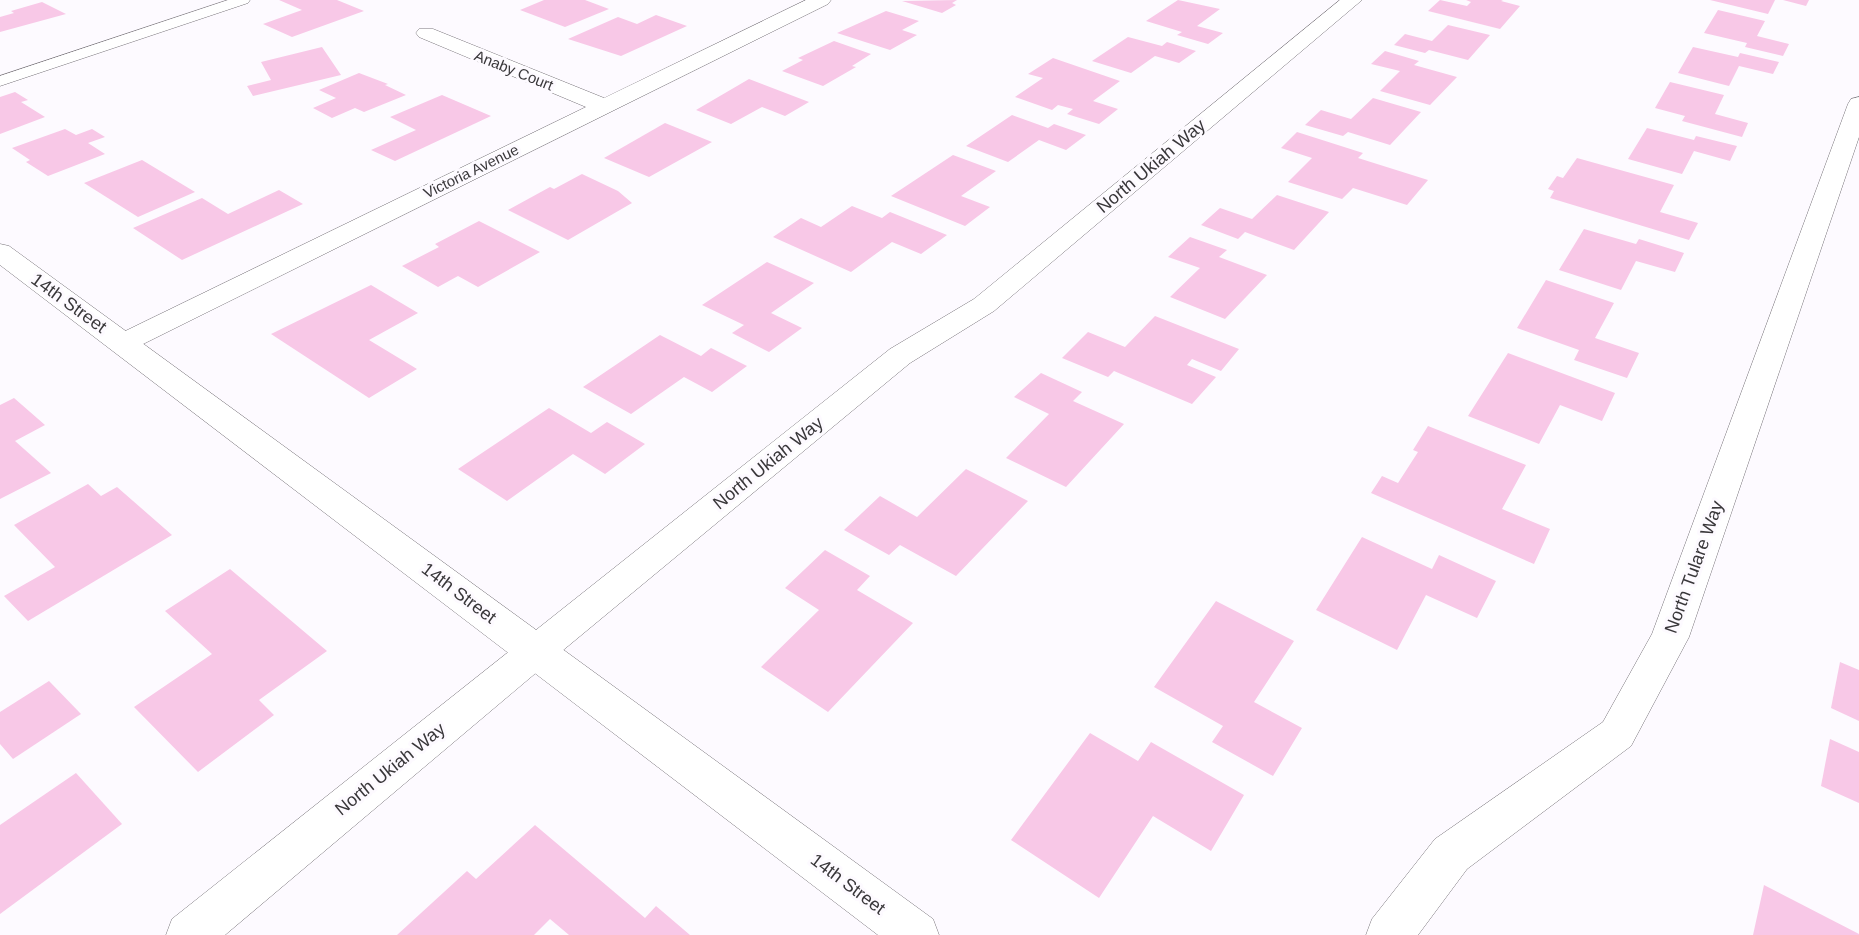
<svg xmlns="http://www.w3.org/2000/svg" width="1859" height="935" font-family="Helvetica,sans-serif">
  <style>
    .building { fill: #f8c8e7 }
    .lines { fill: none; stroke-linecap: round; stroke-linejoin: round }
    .service-casing { stroke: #777379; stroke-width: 1 }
    .minor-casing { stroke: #777379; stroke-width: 1 }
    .tertiary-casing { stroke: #777379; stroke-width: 1 }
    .service { fill: #fff; fill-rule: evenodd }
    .minor { fill: #fff; fill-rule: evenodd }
    .tertiary { fill: #fff; fill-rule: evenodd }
    .labels { text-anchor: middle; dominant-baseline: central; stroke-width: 6; stroke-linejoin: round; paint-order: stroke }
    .far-street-label { font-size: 15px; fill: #39373a; stroke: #fdfaff }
    .street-label { font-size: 18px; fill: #39373a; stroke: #fdfaff }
  </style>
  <rect width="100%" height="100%" fill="#fdfaff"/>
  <g class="building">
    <polygon points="279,0 337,0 364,11 292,37 263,24 302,10"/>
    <polygon points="544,0 585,0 609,9 565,27 520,10"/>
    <polygon points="957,0 952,3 956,5 942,13 902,1"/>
    <polygon points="1178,0 1220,9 1197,26 1223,33 1208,44 1177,35 1182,32 1146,21"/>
    <polygon points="1440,0 1467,6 1471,2 1466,0 1503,0 1501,1 1520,6 1500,29 1428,11"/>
    <polygon points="1710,0 1775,0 1768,14"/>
    <polygon points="1783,0 1809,0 1806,6"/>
    <polygon points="42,2 66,14 0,32 0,17 14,13 11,11"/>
    <polygon points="1718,10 1765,21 1757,36 1789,44 1783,56 1745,47 1747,43 1704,33"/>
    <polygon points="886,11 919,21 902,30 917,35 890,50 837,33"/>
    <polygon points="656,15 687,26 621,56 568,39 618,17 637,24"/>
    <polygon points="1448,25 1490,35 1468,60 1429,50 1425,53 1394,45 1405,34 1432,41"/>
    <polygon points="1128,37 1162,46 1167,42 1196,51 1179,63 1155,56 1131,73 1092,61"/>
    <polygon points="834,41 871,54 852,66 856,67 823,86 782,71 803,60 798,58"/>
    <polygon points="322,47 341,75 253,96 247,86 271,80 261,62"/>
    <polygon points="1693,47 1738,57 1740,53 1779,62 1773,74 1739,66 1729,86 1678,73"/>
    <polygon points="1385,51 1419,61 1414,65 1457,77 1430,105 1380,91 1400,71 1371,64"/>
    <polygon points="1053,58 1120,81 1093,101 1118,109 1099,124 1067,114 1073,109 1058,105 1052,110 1015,97 1043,78 1028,74"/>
    <polygon points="359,73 388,84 385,85 406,95 364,112 355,108 332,118 313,108 336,98 319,90"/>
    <polygon points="749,79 809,102 785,116 762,107 731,124 696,110"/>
    <polygon points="1670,82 1724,95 1715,114 1748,123 1742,137 1682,121 1685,116 1655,108"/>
    <polygon points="15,92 28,100 21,102 45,117 0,134 0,97"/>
    <polygon points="442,95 491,116 395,161 371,150 416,130 390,117"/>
    <polygon points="1373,98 1421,112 1390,145 1348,132 1343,136 1305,125 1321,110 1351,119"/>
    <polygon points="1012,115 1048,128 1054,124 1086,135 1066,150 1039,140 1008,162 966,146"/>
    <polygon points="665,123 712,142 649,177 604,158"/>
    <polygon points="1647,128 1694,140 1696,136 1737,146 1730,161 1694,151 1682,174 1628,159"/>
    <polygon points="65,129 76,135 92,129 105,137 88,143 105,154 48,176 26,162 30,160 12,148"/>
    <polygon points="1297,132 1363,153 1358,158 1428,180 1407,205 1353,188 1342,199 1288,182 1312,158 1281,148"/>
    <polygon points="953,155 996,171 961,196 990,207 965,226 891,196"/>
    <polygon points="1577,158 1674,185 1660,212 1698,223 1689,240 1550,198 1554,191 1548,189 1557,176 1563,178"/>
    <polygon points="142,160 195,192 138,217 84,183"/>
    <polygon points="582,174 618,191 632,203 568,240 508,210 550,187 554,189"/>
    <polygon points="279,190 303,204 182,260 133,228 202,198 228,214"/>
    <polygon points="1277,195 1329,212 1294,250 1245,232 1238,239 1201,225 1220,208 1252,219"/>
    <polygon points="852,206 882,218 890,212 947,235 921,254 892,242 851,272 773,237 801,218 821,227"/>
    <polygon points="479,221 540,252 478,287 458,276 438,287 402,266 439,247 435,244"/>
    <polygon points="1584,229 1636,244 1639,239 1684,253 1675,272 1636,261 1621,290 1559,270"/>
    <polygon points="1190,237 1227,250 1219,257 1267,275 1225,319 1170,297 1200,268 1168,257"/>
    <polygon points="767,262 814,283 771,313 802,328 769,352 732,333 744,325 702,305"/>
    <polygon points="1546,280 1614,303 1595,338 1639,353 1627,378 1574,360 1579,350 1517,328"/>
    <polygon points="371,285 418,313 369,340 417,369 369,398 271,334"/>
    <polygon points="1155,316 1239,349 1221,371 1192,359 1187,365 1216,377 1192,404 1114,371 1108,377 1062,358 1088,332 1125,347"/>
    <polygon points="660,335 701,356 711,348 747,366 712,392 684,377 631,414 583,387"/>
    <polygon points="1508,353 1615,393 1602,421 1560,405 1539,444 1468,416"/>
    <polygon points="1041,373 1082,392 1073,401 1124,424 1066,487 1006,458 1049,414 1014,397"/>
    <polygon points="14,398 45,425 15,441 51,473 0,499 0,405"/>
    <polygon points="549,408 591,433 607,422 645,444 605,474 573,454 507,501 458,469"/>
    <polygon points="1428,426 1526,465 1502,509 1550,529 1534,564 1371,493 1382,476 1398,483 1418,452 1413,450"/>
    <polygon points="966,469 1028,501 956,576 900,545 889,555 844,530 880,496 917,517"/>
    <polygon points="88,484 101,496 117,487 172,535 28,621 4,596 55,567 14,525"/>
    <polygon points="1362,537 1432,569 1439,555 1496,581 1477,618 1426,595 1397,650 1316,610"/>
    <polygon points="825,550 870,576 857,590 913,623 828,712 761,667 819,610 785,588"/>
    <polygon points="230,569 327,651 259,700 274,715 198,772 134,707 212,654 165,611"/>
    <polygon points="1216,601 1294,641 1254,702 1302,728 1273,776 1212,742 1223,726 1154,687"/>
    <polygon points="1840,662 1859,670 1859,721 1831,708"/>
    <polygon points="49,681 81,714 13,759 0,744 0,712"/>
    <polygon points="1090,733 1138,761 1151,742 1244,795 1211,851 1153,816 1099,898 1011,840"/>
    <polygon points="1830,739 1859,752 1859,803 1821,786"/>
    <polygon points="76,773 122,824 0,914 0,825"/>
    <polygon points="535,825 645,918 656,906 690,935 569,935 550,919 534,935 397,935 467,871 476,879"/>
    <polygon points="1764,885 1859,934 1859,935 1753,935"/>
  </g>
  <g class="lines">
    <defs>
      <polygon id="service" points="228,0 250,0 248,3 0,86 0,76"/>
      <g id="minor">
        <polygon points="806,0 831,0 828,4 133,349 123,352 113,349 108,343 113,337 586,107 419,37 416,33 419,29 433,29 604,98"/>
        <polygon points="1340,0 1362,0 994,311 910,363 550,661 225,935 166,935 172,919 890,349 974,299"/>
        <polygon points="1859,97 1859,137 1689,637 1631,746 1467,869 1418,935 1366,935 1372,919 1435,839 1603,722 1652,634 1848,104 1851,99"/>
      </g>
      <polygon id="tertiary" points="0,244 9,246 933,919 939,935 878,935 0,265"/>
    </defs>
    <use href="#service" class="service-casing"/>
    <use href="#minor" class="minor-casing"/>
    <use href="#tertiary" class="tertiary-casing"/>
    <use href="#service" class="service"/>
    <use href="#minor" class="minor"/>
    <use href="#tertiary" class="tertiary"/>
  </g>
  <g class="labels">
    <g class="far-street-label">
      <text transform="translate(514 70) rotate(22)">Anaby Court</text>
      <text transform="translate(471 171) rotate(-26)">Victoria Avenue</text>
    </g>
    <g class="street-label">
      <text transform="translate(1151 166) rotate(-40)">North Ukiah Way</text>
      <text transform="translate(69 303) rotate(36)">14th Street</text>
      <text transform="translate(768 463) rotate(-39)">North Ukiah Way</text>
      <text transform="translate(1694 567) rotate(-70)">North Tulare Way</text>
      <text transform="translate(459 593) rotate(37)">14th Street</text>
      <text transform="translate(390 769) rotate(-39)">North Ukiah Way</text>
      <text transform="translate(848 884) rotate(37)">14th Street</text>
    </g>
  </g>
</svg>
